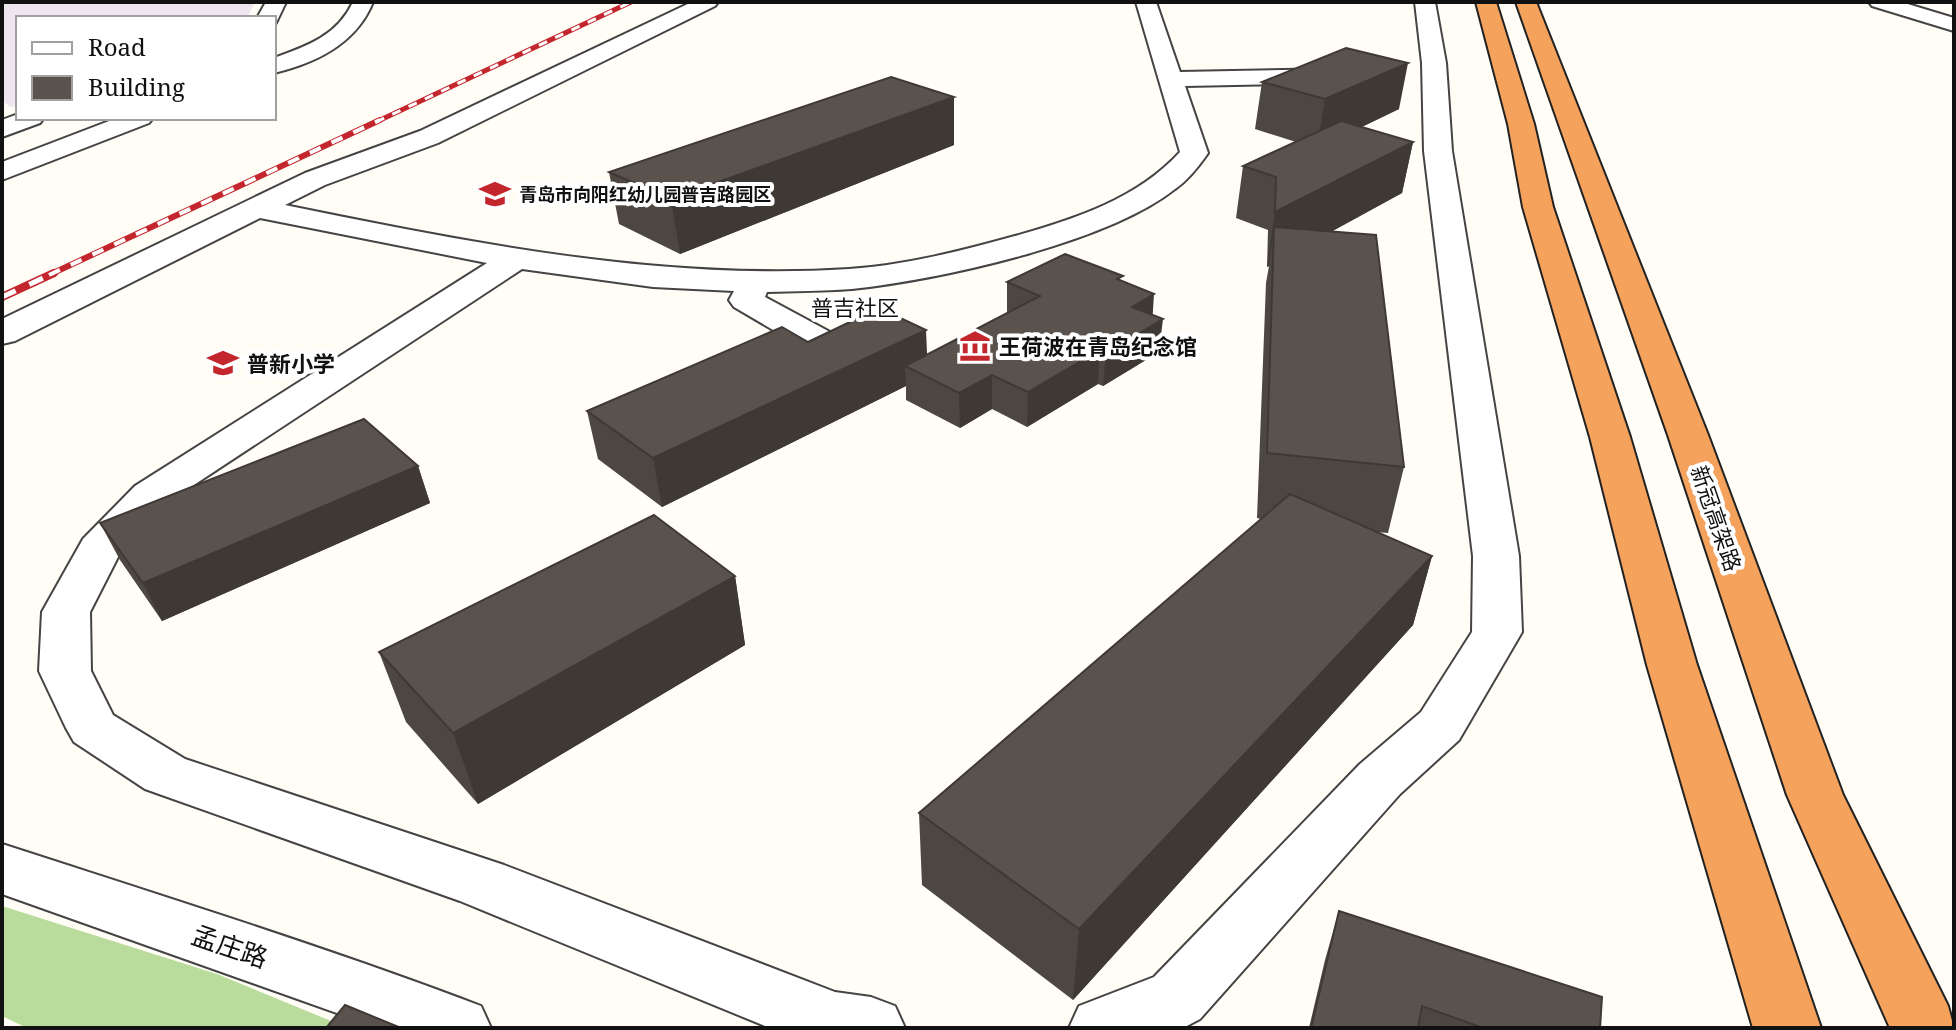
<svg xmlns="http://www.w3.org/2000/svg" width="1956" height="1030" font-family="'Noto Serif','Noto Sans SC',serif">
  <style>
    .industrial { fill: #eee6ef }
    .forest { fill: #b9dc9c }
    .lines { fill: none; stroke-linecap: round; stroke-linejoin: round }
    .minor-casing { stroke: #444; stroke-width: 4 }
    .highway-casing { stroke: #222; stroke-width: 4 }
    .minor { fill: #fff; fill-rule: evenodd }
    .highway { fill: #f5a25d; fill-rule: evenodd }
    .rail-far2-casing { stroke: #c4262e; stroke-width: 5 }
    .rail-far1-casing { stroke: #c4262e; stroke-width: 6 }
    .rail-casing { stroke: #c4262e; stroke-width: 8 }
    .rail-far2 { stroke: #fff; stroke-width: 3; stroke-dasharray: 9; stroke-linecap: butt }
    .rail-far1 { stroke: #fff; stroke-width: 4; stroke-dasharray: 12; stroke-linecap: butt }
    .rail { stroke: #fff; stroke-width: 5; stroke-dasharray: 15; stroke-linecap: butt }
    .wall { fill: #4d4742 }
    .shaded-wall { fill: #3f3936 }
    .building { fill: #5a524d; stroke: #3f3936; stroke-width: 2 }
    .labels { text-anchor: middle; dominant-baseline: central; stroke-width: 8; stroke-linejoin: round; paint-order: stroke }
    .far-poi-label { font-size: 18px; font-weight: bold; fill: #111; stroke: #fff; text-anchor: start }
    .far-quarter-label { font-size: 22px; fill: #111; stroke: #fff }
    .poi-label { font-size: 22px; font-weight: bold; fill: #111; stroke: #fff; text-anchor: start }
    .street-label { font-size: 22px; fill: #111; stroke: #fff }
    .near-street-label { font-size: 26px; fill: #111; stroke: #fff }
  </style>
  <rect width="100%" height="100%" fill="#fffdf5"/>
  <polygon class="industrial" points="2,2 255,2 247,18 18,18 18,106 11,107 2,101"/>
  <polygon class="forest" points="2,906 217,974 348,1028 27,1028 2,1016"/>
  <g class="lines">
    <defs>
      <g id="minor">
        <polygon points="266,2 286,2 276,23 274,18 257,18"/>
        <path d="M 353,2 L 373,2 C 356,44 316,63 274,73 L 274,58 C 307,46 337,36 353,2 Z"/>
        <path d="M 692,2 L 718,2 L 715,6 L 438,143 L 325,185 L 285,205 C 472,243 658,281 849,269 C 906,265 961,251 1015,236 C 1075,219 1137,199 1180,152 L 1136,2 L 1156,2 L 1180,72 L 1336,69 L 1344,71 L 1348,76 L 1344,81 L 1336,83 L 1185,86 L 1208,153 C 1199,166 1188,180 1175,189 C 1107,243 939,280 852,289 C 824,291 795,291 767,292 L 765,297 L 830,332 L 835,340 L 830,348 L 817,351 L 804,348 L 734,307 L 729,300 L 734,291 L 653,287 L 522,269 L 165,504 L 119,555 L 90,612 L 91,671 L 113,715 L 185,759 L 504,865 L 835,992 L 871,997 L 895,1006 L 905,1028 L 770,1028 L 460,901 L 145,789 L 74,742 L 66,728 L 39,671 L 42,612 L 83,539 L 135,486 L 487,263 L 260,218 L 15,341 L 2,344 L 2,319 L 305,173 L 420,131 Z"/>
        <polygon points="1415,2 1435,2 1446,63 1452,151 1519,556 1522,632 1459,740 1400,794 1200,1019 1183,1028 1069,1028 1079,1006 1154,977 1360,764 1421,712 1472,632 1473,556 1424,151 1422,63"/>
        <polygon points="1869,2 1901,2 1954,18 1954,31 1872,6"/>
        <polygon points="18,114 18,118 44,118 40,123 2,137 2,120"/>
        <polygon points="117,118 153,118 149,123 2,180 2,162"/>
        <path d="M 2,844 C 162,896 323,946 481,1006 L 491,1028 L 379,1028 L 2,894 Z"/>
      </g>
      <g id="highway">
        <polygon points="1476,2 1496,2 1534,124 1553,207 1630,437 1697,665 1821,1028 1753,1028 1647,665 1590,437 1523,207 1508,124"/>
        <polygon points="1516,2 1536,2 1708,435 1843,795 1948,1006 1954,1028 1890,1028 1787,795 1668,435"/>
      </g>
    </defs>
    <use href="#minor" class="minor-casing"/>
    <use href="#highway" class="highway-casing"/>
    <use href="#minor" class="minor"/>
    <use href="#highway" class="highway"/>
    <defs>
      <polyline id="rail-far2" points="376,122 631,2"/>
      <polyline id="rail-far1" points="49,275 380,120"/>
      <polyline id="rail" points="2,297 54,273"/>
    </defs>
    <use href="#rail-far2" class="rail-far2-casing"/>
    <use href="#rail-far1" class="rail-far1-casing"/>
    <use href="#rail" class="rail-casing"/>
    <use href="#rail-far2" class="rail-far2"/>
    <use href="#rail-far1" class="rail-far1"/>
    <use href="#rail" class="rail"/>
  </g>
  <g class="wall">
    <polygon points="1262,82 1399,109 1362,127 1413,142 1402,193 1331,232 1404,467 1388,533 1376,532 1432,556 1413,625 1073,1000 922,885 919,813 1261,519 1257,518 1266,283 1269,266 1267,267 1268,230 1236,218 1243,166 1296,142 1255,129"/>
    <polygon points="954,145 680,254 619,224 609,172"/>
    <polygon points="1007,282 1122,282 1152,315 1159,352 1103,386 1098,384 1027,427 992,409 960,428 906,400 906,386 662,507 598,459 587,411 808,342 927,355 1007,313"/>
    <polygon points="418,466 430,503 162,621 120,560 100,523"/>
    <polygon points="735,576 745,645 478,804 406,722 379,652"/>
    <polygon points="1339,911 1600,1028 1309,1028 1325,960"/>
  </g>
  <g class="shaded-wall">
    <polygon points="1408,63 1399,109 1317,148 1325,99"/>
    <polygon points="954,97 954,145 680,254 671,199"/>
    <polygon points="1413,142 1402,193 1273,263 1274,227 1269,266 1267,267 1275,212"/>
    <polygon points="1154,294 1152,326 1163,319 1159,352 1103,386 1106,353 1132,307"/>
    <polygon points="926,330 928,375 905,366 906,386 662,507 653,458"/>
    <polygon points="1100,350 1098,384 1027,427 1028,392"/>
    <polygon points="992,375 992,409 960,428 959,393"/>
    <polygon points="418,466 430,503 162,621 143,583"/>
    <polygon points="1432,556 1413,625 1073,1000 1079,929"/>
    <polygon points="735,576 745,645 478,804 453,733"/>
  </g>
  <g class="building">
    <polygon points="1346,48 1408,63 1325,99 1262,82"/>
    <polygon points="891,77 954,97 671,199 609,172"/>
    <polygon points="1341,121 1413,142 1275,212 1276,177 1243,166"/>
    <polygon points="1274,227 1376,235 1404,467 1267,453"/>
    <polygon points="1065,254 1123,276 1117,279 1154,294 1132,307 1163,319 1106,353 1100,350 1028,392 992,375 959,393 905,366 1040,296 1007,282"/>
    <polygon points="879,308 926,330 653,458 587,411 782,327 808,342"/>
    <polygon points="364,419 418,466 143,583 100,523"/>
    <polygon points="1290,494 1432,556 1079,929 919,813"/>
    <polygon points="654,515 735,576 453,733 379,652"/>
    <polygon points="1339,911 1602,997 1600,1028 1483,1028 1422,1006 1418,1028 1311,1028"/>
    <polygon points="345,1005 401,1028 326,1028"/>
  </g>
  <defs>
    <symbol id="school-bare" viewBox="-9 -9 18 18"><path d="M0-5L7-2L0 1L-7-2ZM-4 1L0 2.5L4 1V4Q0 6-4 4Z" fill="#c4262e" stroke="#fff" stroke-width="2.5" paint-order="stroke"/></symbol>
    <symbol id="museum-bare" viewBox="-9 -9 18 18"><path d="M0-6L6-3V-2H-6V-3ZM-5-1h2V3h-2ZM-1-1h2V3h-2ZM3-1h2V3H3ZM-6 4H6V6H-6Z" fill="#c4262e" stroke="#fff" stroke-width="2.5" paint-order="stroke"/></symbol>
  </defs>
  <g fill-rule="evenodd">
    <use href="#school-bare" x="473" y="172" width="44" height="44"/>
    <use href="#museum-bare" x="953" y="324" width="44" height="44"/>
    <use href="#school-bare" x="201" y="341" width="44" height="44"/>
  </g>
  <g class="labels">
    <g class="far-poi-label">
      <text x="519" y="194">青岛市向阳红幼儿园普吉路园区</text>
    </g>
    <g class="far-quarter-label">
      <text x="855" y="307">普吉社区</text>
    </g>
    <g class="poi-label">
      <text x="999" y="346">王荷波在青岛纪念馆</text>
      <text x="247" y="363">普新小学</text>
    </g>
    <g class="street-label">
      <text transform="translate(1717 518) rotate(71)">新冠高架路</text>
    </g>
    <g class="near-street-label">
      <text transform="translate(230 946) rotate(19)">孟庄路</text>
    </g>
  </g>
  <rect width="1956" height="1030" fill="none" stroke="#111111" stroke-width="8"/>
  <rect x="16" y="16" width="260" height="104" fill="#ffffff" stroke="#a0a0a0" stroke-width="2"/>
  <rect x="32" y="42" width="40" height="12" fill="#ffffff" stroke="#a0a0a0" stroke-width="2"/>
  <text x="88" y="56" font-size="24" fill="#111111">Road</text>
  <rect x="32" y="76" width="40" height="24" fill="#5a524d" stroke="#a0a0a0" stroke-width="2"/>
  <text x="88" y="96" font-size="24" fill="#111111">Building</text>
</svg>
